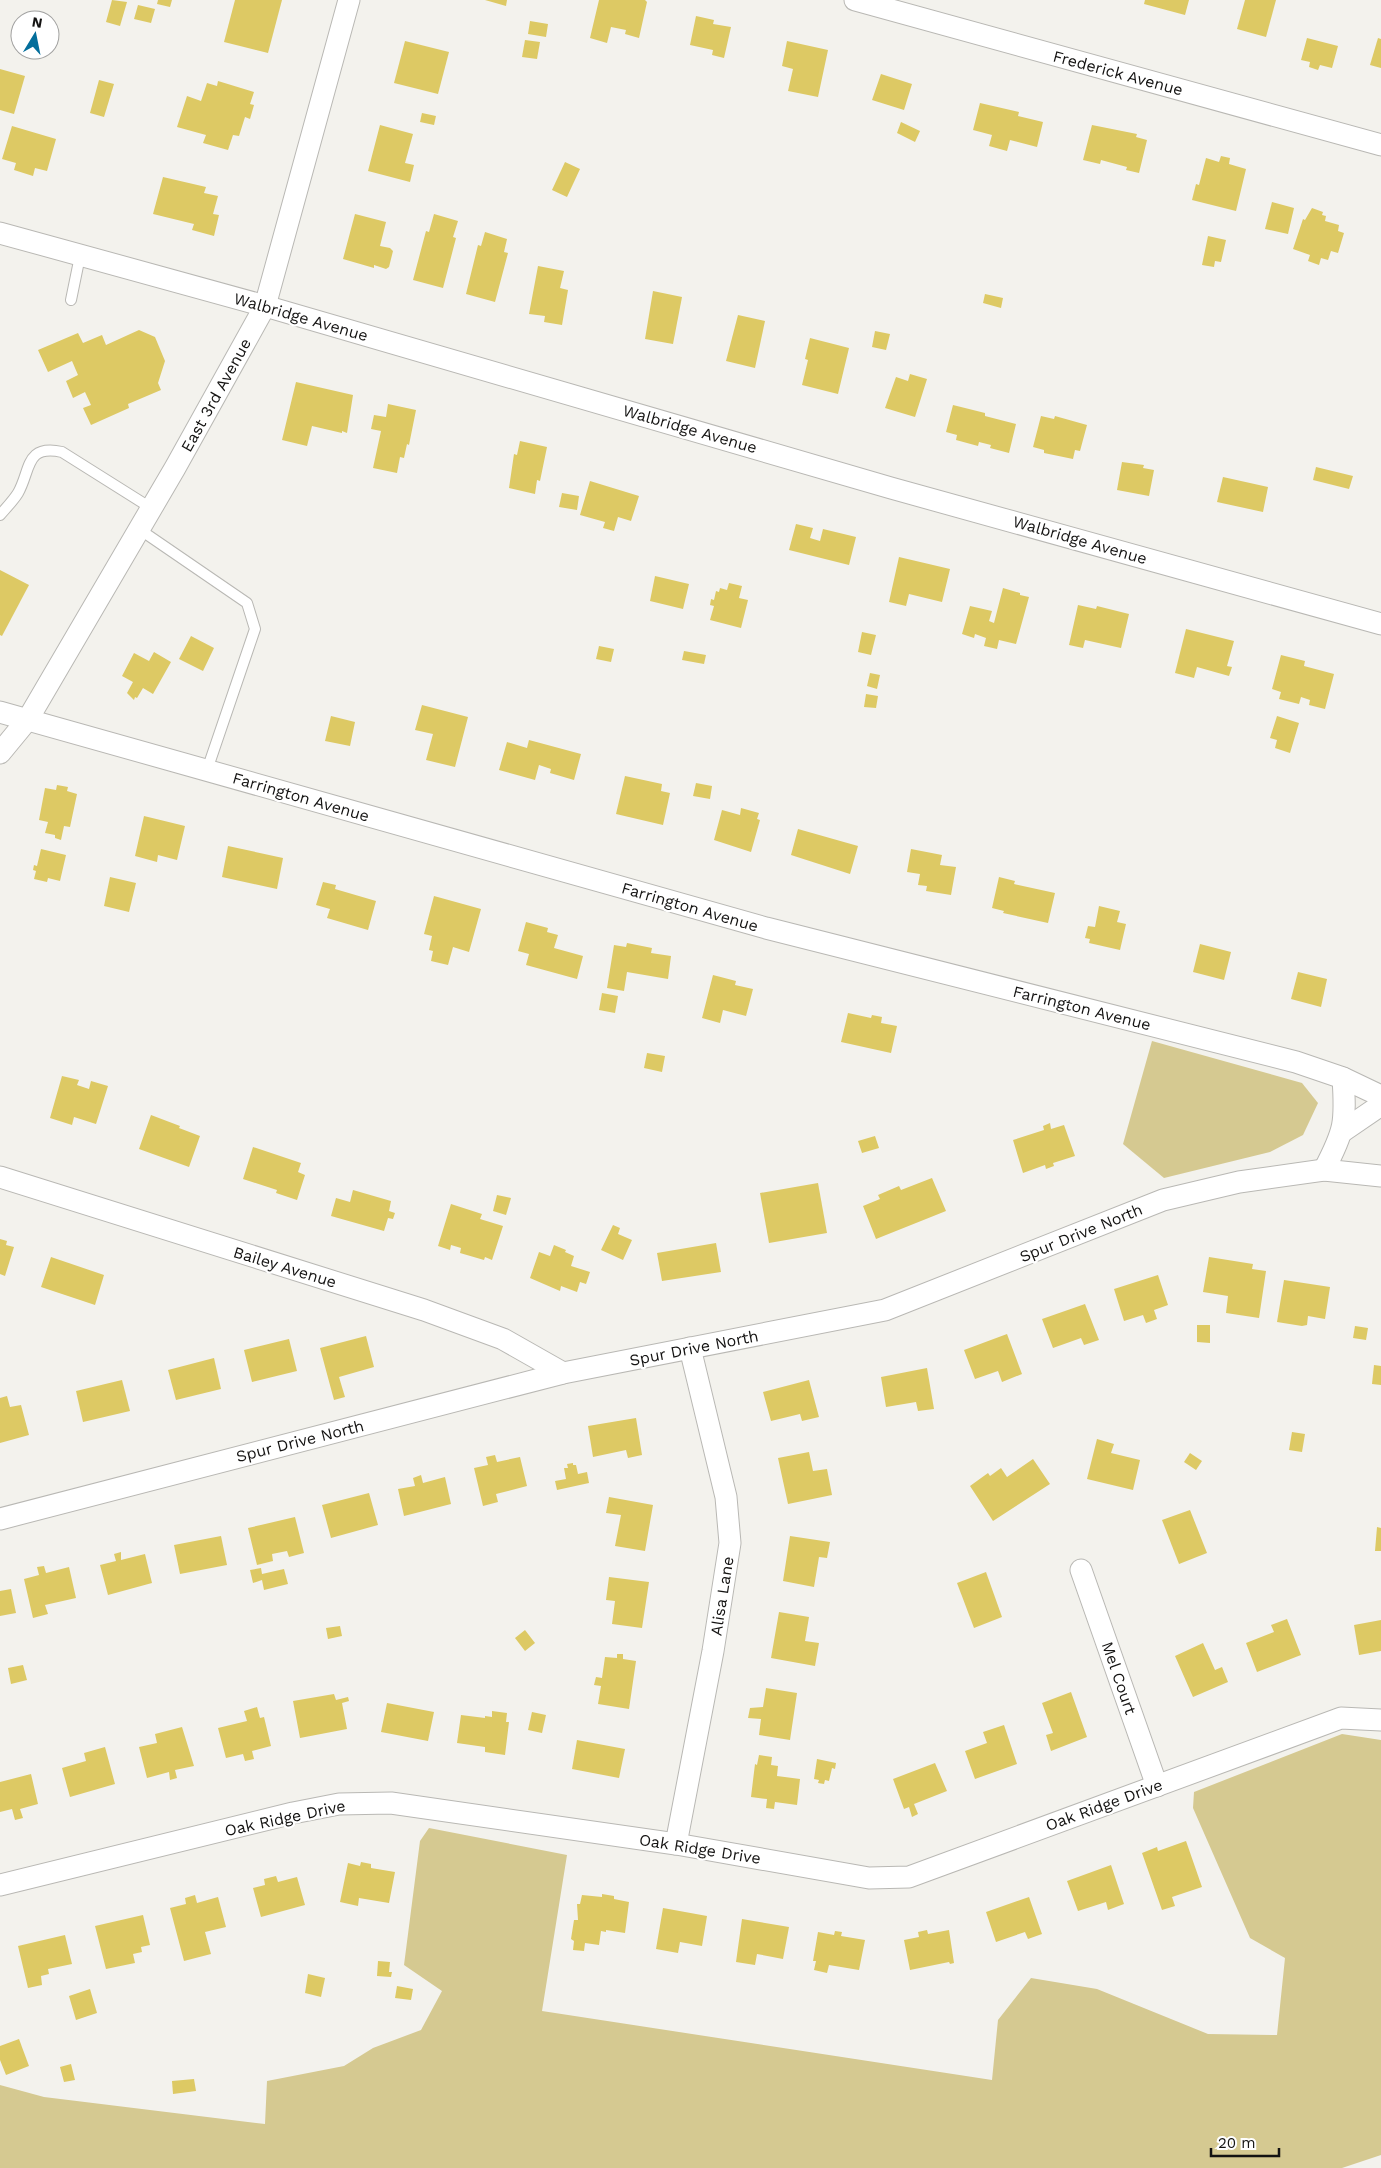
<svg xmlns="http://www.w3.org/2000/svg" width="1381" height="2168" font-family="'Work Sans',sans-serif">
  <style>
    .green { fill: #d5c991 }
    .building { fill: #ddc964 }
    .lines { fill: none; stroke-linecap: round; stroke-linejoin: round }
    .lane-casing { stroke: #b9b8b4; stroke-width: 12 }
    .street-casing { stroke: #b9b8b4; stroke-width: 23 }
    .lane { stroke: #fff; stroke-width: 10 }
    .street { stroke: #fff; stroke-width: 21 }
    .labels { text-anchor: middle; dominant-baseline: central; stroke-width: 4.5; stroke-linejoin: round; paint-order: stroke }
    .street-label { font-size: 16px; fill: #141312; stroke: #fff }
  </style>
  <rect width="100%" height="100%" fill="#f3f2ed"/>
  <g class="green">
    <polygon points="1152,1041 1302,1083 1318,1103 1303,1135 1270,1152 1164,1178 1123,1144"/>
    <polygon points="1342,1734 1381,1740 1381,2155 1342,2168 0,2168 0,2085 44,2097 265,2124 267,2081 344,2066 373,2048 421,2030 442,1991 404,1965 420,1841 429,1828 567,1855 542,2011 992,2080 998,2020 1031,1978 1097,1989 1208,2034 1277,2035 1285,1958 1250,1938 1193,1808 1194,1792"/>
  </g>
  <g class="building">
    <polygon points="112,0 127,2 120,26 106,22"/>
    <polygon points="158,0 172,0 170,7 157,4"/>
    <polygon points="235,0 282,0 268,53 224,42"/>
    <polygon points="485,0 507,0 506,6"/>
    <polygon points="599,0 645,0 647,2 639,38 625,34 626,30 611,27 607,43 590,38"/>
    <polygon points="1145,0 1189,0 1185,15 1144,4"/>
    <polygon points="1245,0 1276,0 1266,37 1237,29"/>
    <polygon points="138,5 155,9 151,23 134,19"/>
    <polygon points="696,16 714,20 713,24 731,27 724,58 712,55 713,50 690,45"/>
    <polygon points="530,21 548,24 546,37 528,34"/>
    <polygon points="1307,38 1338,46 1332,68 1320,65 1318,70 1309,67 1310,62 1301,60"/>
    <polygon points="1378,38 1381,39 1381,68 1370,65"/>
    <polygon points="525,40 540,42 537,59 522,57"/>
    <polygon points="405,41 449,52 438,94 394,83"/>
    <polygon points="787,41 828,50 818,97 788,91 793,69 782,66"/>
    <polygon points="0,69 25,76 14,114 0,110"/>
    <polygon points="881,74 912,84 904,110 872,100"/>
    <polygon points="99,80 114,84 104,117 90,113"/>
    <polygon points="218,81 254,92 250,104 254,105 250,119 245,117 239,136 233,135 228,150 203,143 206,135 177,127 187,96 201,101 207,83 217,86"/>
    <polygon points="980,103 1019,112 1018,116 1043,122 1037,147 1010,140 1007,151 989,146 992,135 973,130"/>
    <polygon points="422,113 436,116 434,125 420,122"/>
    <polygon points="901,122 920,131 915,142 897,133"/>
    <polygon points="380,125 413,134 405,163 414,165 410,182 368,171"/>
    <polygon points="1092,125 1137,134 1136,137 1147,140 1139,173 1126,170 1127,167 1101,160 1100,164 1083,160"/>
    <polygon points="12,126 56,139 47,171 35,168 33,176 14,170 16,163 2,159"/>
    <polygon points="1221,156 1230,158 1229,164 1246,169 1236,211 1192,200 1196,184 1199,185 1206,158 1219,162"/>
    <polygon points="565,162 580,169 567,197 552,190"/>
    <polygon points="163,177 206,187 204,193 218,196 213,214 219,215 214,236 192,230 194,224 153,214"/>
    <polygon points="1272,202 1294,208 1288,234 1265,229"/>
    <polygon points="1312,208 1323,212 1322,215 1326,216 1325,221 1339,225 1338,231 1344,233 1338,253 1331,251 1328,260 1321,258 1319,265 1308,261 1310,255 1293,249 1303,219 1305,220"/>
    <polygon points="355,214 386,222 380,246 390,248 393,251 389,267 386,269 374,265 374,268 343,259"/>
    <polygon points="434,214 458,221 453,237 456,238 443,288 413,280 426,231 429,232"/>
    <polygon points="485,232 507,239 504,252 508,253 495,302 466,294 478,245 481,246"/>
    <polygon points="1208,236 1226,240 1221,262 1215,261 1214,267 1202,265"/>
    <polygon points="538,266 564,271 560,288 568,290 562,325 544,322 545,316 529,314"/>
    <polygon points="653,291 682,297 673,344 645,339"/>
    <polygon points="985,294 1003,298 1001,308 983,303"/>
    <polygon points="738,315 765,321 755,368 726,361"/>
    <polygon points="139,330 155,337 165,361 158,383 161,390 128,404 129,408 91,425 83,408 91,405 85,392 73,398 66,381 78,375 72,361 48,372 38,350 78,333 83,343 102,335 106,345"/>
    <polygon points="875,331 890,334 886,350 872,347"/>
    <polygon points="810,338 849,348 838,394 802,385 808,360 805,359"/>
    <polygon points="910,374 927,379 915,417 885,408 896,377 908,381"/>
    <polygon points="296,382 353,395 347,433 342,431 342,433 312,426 307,446 282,440"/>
    <polygon points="388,404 416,410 409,445 407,444 404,458 400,457 397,473 373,468 381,431 371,429 374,415 386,417"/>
    <polygon points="953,405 985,413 985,416 1016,424 1009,453 990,448 991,445 979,442 978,446 956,440 957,435 946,432"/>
    <polygon points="1041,416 1054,419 1055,416 1087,425 1080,451 1075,450 1073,459 1044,453 1044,450 1033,447"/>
    <polygon points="520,441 547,447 540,481 537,480 535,494 509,488 514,454 517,455"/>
    <polygon points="1122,462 1144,465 1143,468 1154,470 1149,496 1117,490"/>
    <polygon points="1316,467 1353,476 1349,489 1313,480"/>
    <polygon points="1223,477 1268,487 1263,512 1217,502"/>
    <polygon points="590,481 639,496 631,521 618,517 614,531 603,528 605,522 580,515"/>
    <polygon points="562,493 579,496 577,510 559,507"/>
    <polygon points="796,524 813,528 810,538 820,541 823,529 856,537 849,565 789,550"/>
    <polygon points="899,557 950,569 942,602 909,594 906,606 889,602"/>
    <polygon points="0,570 29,585 2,636 0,635"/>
    <polygon points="655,576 689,584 683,609 650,601"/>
    <polygon points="729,583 742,586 739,598 748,600 741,628 710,620 714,606 710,605 711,599 714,600 716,591 719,592 720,588 727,590"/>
    <polygon points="1003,588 1020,593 1020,595 1029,597 1016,644 999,640 997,649 984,646 986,638 975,634 974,638 962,634 970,606 992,611 989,621 994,623"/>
    <polygon points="1078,605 1096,609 1097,606 1129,614 1121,648 1085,640 1083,648 1069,645"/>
    <polygon points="1186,629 1234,641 1227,666 1232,667 1229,676 1197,667 1194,678 1175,673"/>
    <polygon points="862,632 876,635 871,655 858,652"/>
    <polygon points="191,636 214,648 203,671 179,659"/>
    <polygon points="599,646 614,649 611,662 596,659"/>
    <polygon points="684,651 706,655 704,664 682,660"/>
    <polygon points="154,652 171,662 153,694 143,688 137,698 135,697 134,700 127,693 133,682 122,676 134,653 149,661"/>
    <polygon points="1281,655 1305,661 1304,666 1334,674 1325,709 1309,705 1310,700 1301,697 1299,704 1279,699 1281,692 1272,689"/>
    <polygon points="870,673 880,675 877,689 867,686"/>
    <polygon points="866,694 878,696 876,708 864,707"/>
    <polygon points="422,705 468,717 455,767 426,760 433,734 415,730"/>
    <polygon points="331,716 355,722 350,746 325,741"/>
    <polygon points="1277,716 1299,723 1290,753 1275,748 1277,740 1270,738"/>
    <polygon points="529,740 581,754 574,780 550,773 551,769 539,765 535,780 499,770 507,742 527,748"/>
    <polygon points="625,776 662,784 661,791 670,793 663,825 616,814"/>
    <polygon points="696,783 712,786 710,799 693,796"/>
    <polygon points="57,785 68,787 67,791 77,794 70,827 64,826 61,840 55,838 55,835 45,833 48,822 39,820 45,788 56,790"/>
    <polygon points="741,808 759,813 757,819 760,820 751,852 714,840 722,810 740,815"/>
    <polygon points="144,816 185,826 177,860 158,855 157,862 135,856"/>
    <polygon points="798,829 858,846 850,874 791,855"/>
    <polygon points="228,846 283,858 277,889 222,877"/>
    <polygon points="41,849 66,855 60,881 48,878 47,882 34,879 36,871 33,870 34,865 37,866"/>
    <polygon points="911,849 942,855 940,865 956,867 951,895 926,891 927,886 918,885 920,874 907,872"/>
    <polygon points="110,877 136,883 129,912 104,906"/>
    <polygon points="999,877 1015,881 1014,884 1055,893 1048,923 1003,913 1004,911 992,908"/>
    <polygon points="323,882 336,885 335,889 376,901 368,930 327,918 330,909 316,905"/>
    <polygon points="434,896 481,909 469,952 453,947 448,965 431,961 433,951 429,950 432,936 424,934"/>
    <polygon points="1099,906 1120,911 1117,922 1126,924 1120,950 1089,943 1090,939 1085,938 1088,926 1095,927"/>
    <polygon points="526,922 548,928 547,932 558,935 554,948 583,956 577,979 526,965 529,954 518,951"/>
    <polygon points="627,943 652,948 651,953 671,956 668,979 627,972 624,991 607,988 614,945 626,947"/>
    <polygon points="1200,944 1231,952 1224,980 1193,972"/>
    <polygon points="1298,972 1327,979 1321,1007 1291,999"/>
    <polygon points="713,975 736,981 735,985 753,989 746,1016 723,1010 720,1023 702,1018"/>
    <polygon points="602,993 618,996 615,1013 599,1010"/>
    <polygon points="848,1013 871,1018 872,1015 882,1017 881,1023 897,1026 891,1053 841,1042"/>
    <polygon points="647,1053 665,1056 662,1072 644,1068"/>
    <polygon points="62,1076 79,1080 77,1085 89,1089 91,1081 108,1086 96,1124 74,1117 72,1125 50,1118"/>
    <polygon points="151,1115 180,1126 179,1128 200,1136 189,1167 139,1149"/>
    <polygon points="1050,1123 1051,1129 1064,1125 1075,1156 1053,1163 1054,1166 1046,1169 1045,1165 1023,1173 1013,1140 1044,1130 1043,1126"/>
    <polygon points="875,1136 879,1148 862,1153 858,1141"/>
    <polygon points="253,1147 301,1163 298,1172 305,1175 297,1200 276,1193 277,1190 243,1179"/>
    <polygon points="932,1178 946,1211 876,1239 863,1206 880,1199 878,1195 899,1186 901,1190"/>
    <polygon points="818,1183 827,1233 769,1243 760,1193"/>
    <polygon points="353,1190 391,1201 389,1211 395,1213 393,1219 388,1218 384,1231 331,1216 336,1198 350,1202"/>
    <polygon points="497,1195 511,1198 506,1215 493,1211"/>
    <polygon points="451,1204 482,1214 480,1219 503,1226 492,1260 485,1257 484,1260 460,1253 461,1248 451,1245 450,1250 438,1246"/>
    <polygon points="613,1225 620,1228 618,1234 632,1240 623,1260 601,1250"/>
    <polygon points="0,1239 7,1241 6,1245 14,1247 5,1276 0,1274"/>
    <polygon points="716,1243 721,1272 662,1281 657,1253"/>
    <polygon points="554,1245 566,1250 565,1252 574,1256 571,1266 590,1272 586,1284 580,1282 577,1292 561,1286 560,1291 530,1278 539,1252 550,1256"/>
    <polygon points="51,1257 104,1275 95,1305 41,1287"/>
    <polygon points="1209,1257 1253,1264 1252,1269 1266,1271 1259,1318 1226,1313 1228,1296 1203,1292"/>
    <polygon points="1158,1275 1168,1305 1154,1310 1157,1319 1146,1323 1143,1315 1124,1321 1114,1289"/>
    <polygon points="1284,1280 1330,1287 1325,1319 1308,1316 1307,1325 1302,1326 1277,1322"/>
    <polygon points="1085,1304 1099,1340 1084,1345 1081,1338 1053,1348 1042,1319"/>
    <polygon points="1197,1325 1210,1325 1210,1343 1197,1342"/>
    <polygon points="1355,1326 1368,1328 1366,1340 1353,1338"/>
    <polygon points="1007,1334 1022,1374 1002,1382 998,1371 975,1379 964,1350"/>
    <polygon points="366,1336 374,1367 339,1377 345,1397 334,1400 320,1348"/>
    <polygon points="289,1339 297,1371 252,1382 244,1350"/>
    <polygon points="214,1358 221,1389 176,1400 168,1370"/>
    <polygon points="1374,1365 1381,1366 1381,1385 1372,1384"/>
    <polygon points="927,1368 934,1409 918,1411 916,1402 886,1407 881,1377"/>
    <polygon points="122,1380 130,1411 83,1422 76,1391"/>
    <polygon points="809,1380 819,1417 802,1421 800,1414 771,1421 763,1392"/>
    <polygon points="7,1396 10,1407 21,1405 29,1435 0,1443 0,1398"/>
    <polygon points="636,1418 642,1455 628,1458 626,1450 593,1457 588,1426"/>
    <polygon points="1292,1432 1305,1434 1302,1452 1289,1450"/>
    <polygon points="1097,1439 1114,1444 1111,1453 1140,1460 1133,1490 1087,1479"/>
    <polygon points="809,1452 813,1471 827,1469 832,1495 788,1504 778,1458"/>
    <polygon points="1190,1453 1202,1461 1196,1470 1184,1462"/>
    <polygon points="495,1455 497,1462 520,1457 527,1486 496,1494 498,1502 483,1506 474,1468 488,1465 486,1457"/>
    <polygon points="1033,1459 1050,1484 993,1521 970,1486 988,1473 990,1476 1001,1468 1007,1477"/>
    <polygon points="573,1463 573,1465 576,1465 578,1474 587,1472 589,1483 557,1490 555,1481 566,1479 564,1468 568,1468 567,1464"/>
    <polygon points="421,1475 423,1483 445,1477 451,1504 404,1516 398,1489 415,1486 413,1478"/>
    <polygon points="369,1493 378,1525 331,1538 322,1505"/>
    <polygon points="609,1497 653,1505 645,1551 615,1546 621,1515 606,1513"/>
    <polygon points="1190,1510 1207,1553 1179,1564 1162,1520"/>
    <polygon points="295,1517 304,1553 289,1557 287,1551 272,1554 273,1561 257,1565 248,1528"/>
    <polygon points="1377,1527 1381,1528 1381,1551 1375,1551"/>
    <polygon points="221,1536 227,1565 180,1574 174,1545"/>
    <polygon points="790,1536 830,1542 827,1558 819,1557 814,1587 783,1581"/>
    <polygon points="121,1552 121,1560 145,1554 152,1583 108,1595 100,1565 116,1561 114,1554"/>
    <polygon points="44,1566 46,1573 69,1567 76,1598 45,1605 48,1614 33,1618 24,1579 39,1575 37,1567"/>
    <polygon points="261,1568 262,1574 284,1569 288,1584 264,1590 262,1580 253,1583 250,1570"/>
    <polygon points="986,1572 1002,1617 974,1628 957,1583"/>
    <polygon points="609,1577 649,1582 642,1628 612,1624 615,1601 606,1600"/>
    <polygon points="11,1589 16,1613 0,1616 0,1591"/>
    <polygon points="779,1612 809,1617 805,1641 819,1643 815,1666 771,1658"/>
    <polygon points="1287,1619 1301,1655 1257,1672 1246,1643 1274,1632 1271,1625"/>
    <polygon points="1381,1620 1381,1651 1359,1655 1354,1625"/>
    <polygon points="340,1626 342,1636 328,1639 326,1628"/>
    <polygon points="525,1630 535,1643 525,1651 515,1638"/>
    <polygon points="1203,1643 1215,1670 1222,1667 1228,1682 1193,1697 1175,1656"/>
    <polygon points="617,1654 623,1654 623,1659 636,1661 629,1709 598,1704 601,1686 594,1685 596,1677 602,1678 605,1657 617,1658"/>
    <polygon points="23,1665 27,1680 11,1684 8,1668"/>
    <polygon points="766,1688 797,1693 790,1740 759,1735 761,1719 748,1718 750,1708 763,1707"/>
    <polygon points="1071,1692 1087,1737 1051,1751 1046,1735 1053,1733 1042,1703"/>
    <polygon points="334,1694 336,1700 348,1697 349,1701 342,1703 347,1729 300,1738 293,1701"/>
    <polygon points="387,1703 434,1712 428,1741 381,1732"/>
    <polygon points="257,1707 260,1718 264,1717 271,1746 252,1751 254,1759 245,1761 243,1754 226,1758 218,1728 247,1721 244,1711"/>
    <polygon points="492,1711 507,1713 506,1722 509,1722 505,1755 485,1752 485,1747 457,1743 461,1715 485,1718 485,1716 492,1717"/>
    <polygon points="532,1712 546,1715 542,1733 528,1730"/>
    <polygon points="1004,1725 1017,1764 975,1779 965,1751 987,1743 983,1732"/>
    <polygon points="182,1727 194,1766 175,1770 177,1778 170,1780 169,1772 147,1778 139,1747 157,1743 155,1734"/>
    <polygon points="577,1740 625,1749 619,1778 572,1769"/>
    <polygon points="105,1747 115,1784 70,1797 62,1768 86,1761 84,1753"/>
    <polygon points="759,1755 772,1757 771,1765 778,1766 777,1776 800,1779 797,1805 775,1802 774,1809 766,1808 767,1799 751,1797 755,1764 757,1765"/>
    <polygon points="817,1759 836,1763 835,1769 832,1768 829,1781 825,1780 824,1784 818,1783 819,1780 814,1779"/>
    <polygon points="935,1763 947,1791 914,1804 918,1814 912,1817 909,1807 904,1809 893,1779"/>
    <polygon points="31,1774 38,1804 20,1809 23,1818 15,1820 12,1809 0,1812 0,1782"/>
    <polygon points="1186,1841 1202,1887 1172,1897 1175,1906 1162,1910 1142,1853 1157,1847 1158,1851"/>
    <polygon points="361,1862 371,1864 371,1868 395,1872 389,1903 359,1898 358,1906 340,1902 348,1863 360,1866"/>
    <polygon points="1111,1865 1124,1904 1108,1910 1106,1902 1078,1911 1067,1881"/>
    <polygon points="276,1876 278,1882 297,1877 305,1905 261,1917 253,1888 265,1885 264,1879"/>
    <polygon points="602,1894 614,1896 614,1899 629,1902 625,1933 606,1930 606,1932 601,1931 599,1945 585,1943 584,1951 573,1950 574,1941 571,1939 574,1920 578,1920 577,1904 580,1904 582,1895 602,1897"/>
    <polygon points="195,1895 197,1903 218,1897 226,1927 205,1932 211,1954 184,1961 170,1908 186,1904 185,1898"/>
    <polygon points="1029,1897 1042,1934 1028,1939 1025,1932 996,1942 986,1912"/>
    <polygon points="663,1908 707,1916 702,1946 680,1942 678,1953 656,1949"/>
    <polygon points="143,1915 150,1945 141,1947 142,1952 133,1954 135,1963 106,1969 95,1926"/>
    <polygon points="742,1919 789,1927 783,1959 757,1954 755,1965 736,1962"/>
    <polygon points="927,1930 928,1934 949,1930 954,1963 950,1964 949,1962 910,1970 904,1940 919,1937 918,1932"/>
    <polygon points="835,1931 842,1932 841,1936 865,1940 859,1970 829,1965 827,1973 814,1970 816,1961 813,1961 818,1932 834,1935"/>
    <polygon points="65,1935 72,1964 48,1969 49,1974 41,1976 42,1985 28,1988 18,1946"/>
    <polygon points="378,1961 390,1962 389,1972 392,1972 391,1977 377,1976"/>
    <polygon points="308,1974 325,1978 321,1997 305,1993"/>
    <polygon points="397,1986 413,1989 411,2000 395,1998"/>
    <polygon points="90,1989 97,2013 76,2020 69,1996"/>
    <polygon points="19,2039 29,2066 6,2075 0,2060 0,2046"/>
    <polygon points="71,2064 75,2080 64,2082 60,2067"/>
    <polygon points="194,2079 196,2091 173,2094 172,2081"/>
  </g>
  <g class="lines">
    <defs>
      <g id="lane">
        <polyline points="71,300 80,256"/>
        <path d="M 0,515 C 6,508 13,501 18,493 C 31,470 25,444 62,452 L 151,508"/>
        <polyline points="139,529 247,603 255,629 207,770"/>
      </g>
      <g id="street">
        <polyline points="855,0 1381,145"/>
        <polyline points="0,233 265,306 891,488 1381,624"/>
        <polyline points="0,712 766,928 1296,1062 1343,1078 1381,1096"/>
        <polyline points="0,753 28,719 175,468 265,306 349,0"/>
        <polyline points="1343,1131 1381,1105"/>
        <path d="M 1324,1170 C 1345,1130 1346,1122 1343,1078"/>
        <polyline points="0,1177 424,1310 503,1339 563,1373"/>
        <polyline points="0,1519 563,1373 885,1310 1163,1200 1239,1182 1324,1170 1381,1176"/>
        <polyline points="1081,1570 1157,1786"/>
        <polyline points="676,1844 713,1651 730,1543 726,1497 690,1348"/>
        <polyline points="0,1885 293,1813 339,1804 391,1803 676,1844 869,1878 909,1877 1341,1718 1381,1720"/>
      </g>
    </defs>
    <use href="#lane" class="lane-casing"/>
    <use href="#street" class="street-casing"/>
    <use href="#lane" class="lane"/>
    <use href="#street" class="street"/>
  </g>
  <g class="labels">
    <g class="street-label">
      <text transform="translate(1118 73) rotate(15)">Frederick Avenue</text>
      <text transform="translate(301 317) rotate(16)">Walbridge Avenue</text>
      <text transform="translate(216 395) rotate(-61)">East 3rd Avenue</text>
      <text transform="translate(690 429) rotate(16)">Walbridge Avenue</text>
      <text transform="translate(1080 540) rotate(16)">Walbridge Avenue</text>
      <text transform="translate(301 797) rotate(16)">Farrington Avenue</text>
      <text transform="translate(690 907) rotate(16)">Farrington Avenue</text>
      <text transform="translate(1082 1008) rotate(14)">Farrington Avenue</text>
      <text transform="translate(1081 1233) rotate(-22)">Spur Drive North</text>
      <text transform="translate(285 1267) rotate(17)">Bailey Avenue</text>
      <text transform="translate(694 1348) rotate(-11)">Spur Drive North</text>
      <text transform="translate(300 1441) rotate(-14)">Spur Drive North</text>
      <text transform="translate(722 1596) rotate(-81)">Alisa Lane</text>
      <text transform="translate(1119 1678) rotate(71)">Mel Court</text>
      <text transform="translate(1104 1805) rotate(-20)">Oak Ridge Drive</text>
      <text transform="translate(285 1818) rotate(-12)">Oak Ridge Drive</text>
      <text transform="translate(700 1849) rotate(9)">Oak Ridge Drive</text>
    </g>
  </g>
  <g transform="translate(35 35) rotate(10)"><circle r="24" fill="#ffffff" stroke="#a1a1a0"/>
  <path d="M0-4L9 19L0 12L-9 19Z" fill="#036e9b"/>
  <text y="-8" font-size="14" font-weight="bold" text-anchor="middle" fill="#141312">N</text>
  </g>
  <path d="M1211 2148v8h68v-8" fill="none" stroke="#141312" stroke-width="2.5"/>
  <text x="1218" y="2148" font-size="15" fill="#141312" stroke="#ffffff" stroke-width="4" paint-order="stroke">20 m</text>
</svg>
